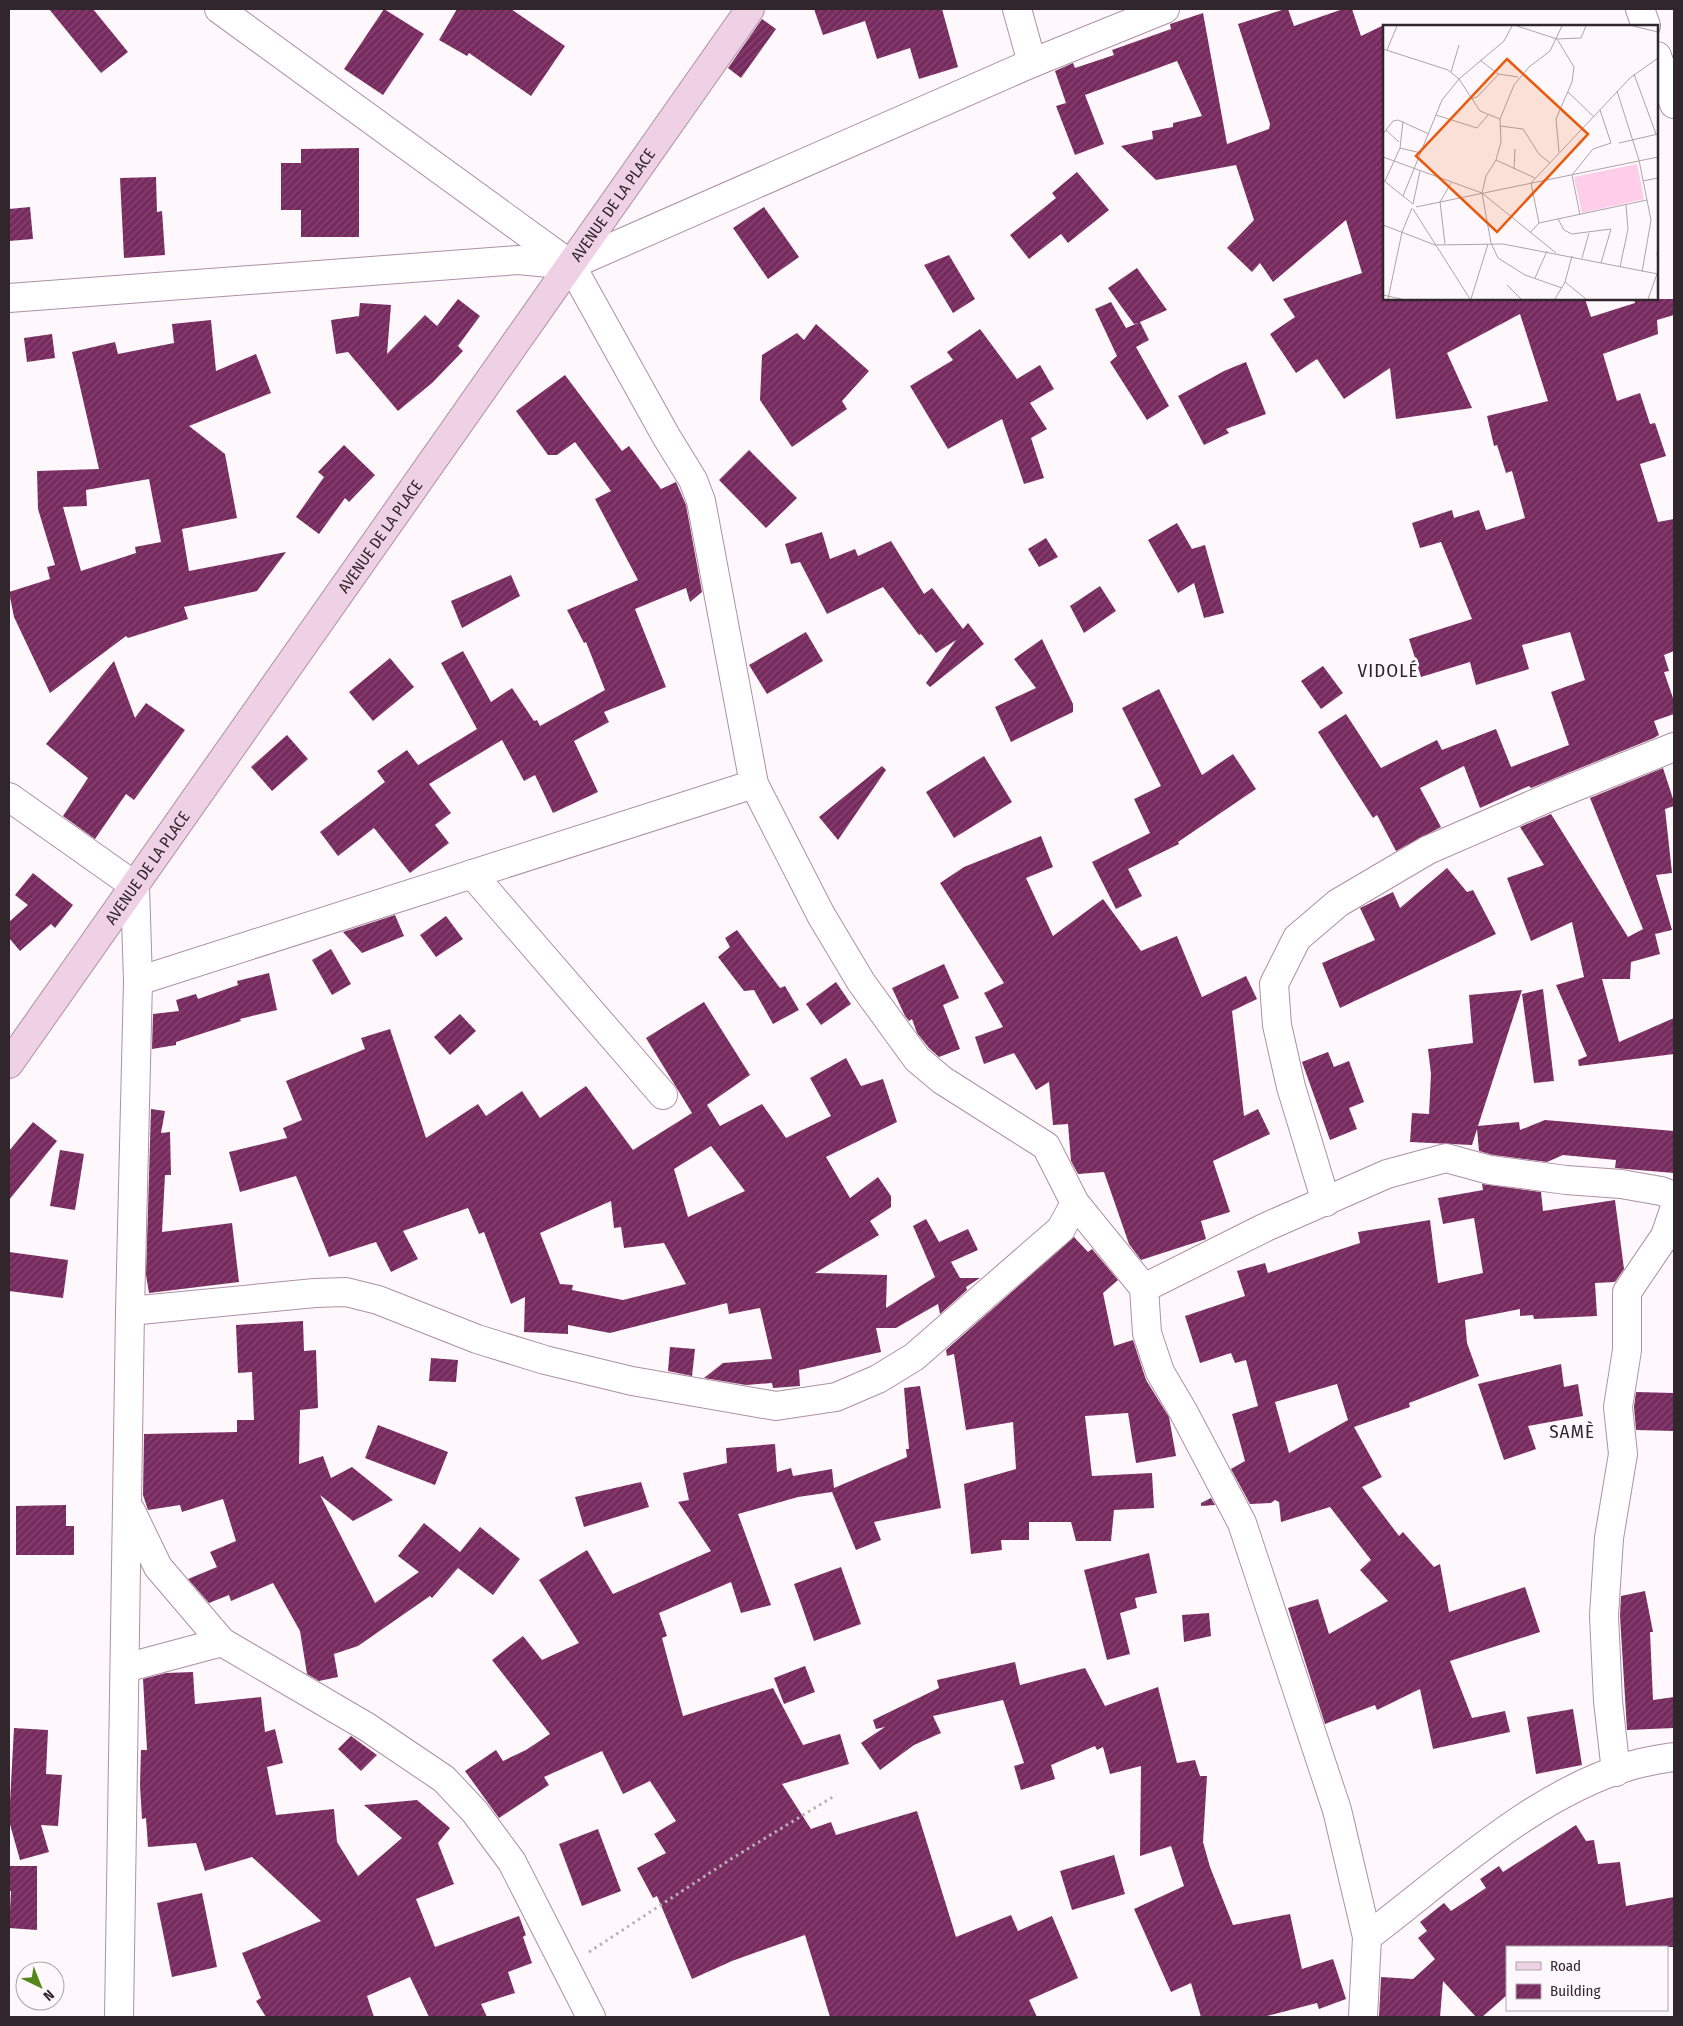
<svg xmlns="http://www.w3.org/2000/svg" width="1683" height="2026" font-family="'Fira Sans Condensed',sans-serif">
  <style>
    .building { fill: url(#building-hatch); fill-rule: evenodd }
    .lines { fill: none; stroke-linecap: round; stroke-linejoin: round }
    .street-casing { stroke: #ae90a2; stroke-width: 30 }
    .secondary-casing { stroke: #ae90a2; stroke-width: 30 }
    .path { stroke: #bab2b7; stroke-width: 3; stroke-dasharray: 2.5 4; stroke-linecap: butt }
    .street { stroke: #fff; stroke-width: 28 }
    .secondary { stroke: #efd1e5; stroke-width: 28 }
    .labels { text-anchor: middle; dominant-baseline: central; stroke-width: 5; stroke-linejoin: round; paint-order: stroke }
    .street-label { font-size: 16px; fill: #32262d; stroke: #fef8fc }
    .quarter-label { font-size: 19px; letter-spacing: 1px; fill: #32262d; stroke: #fef8fc }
    .inset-road { fill: none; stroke: #aca4a9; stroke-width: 1 }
    .view { fill: #e8590c; fill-opacity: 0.15; stroke: #e8590c; stroke-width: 2.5 }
    .inset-edge { fill: none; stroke: #32262d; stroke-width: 2.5 }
  </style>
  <defs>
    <pattern id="building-hatch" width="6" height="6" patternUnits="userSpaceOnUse" patternTransform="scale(1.25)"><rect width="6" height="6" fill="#772a5e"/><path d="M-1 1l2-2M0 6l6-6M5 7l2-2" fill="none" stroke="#864872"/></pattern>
  </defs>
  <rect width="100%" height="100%" fill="#fef8fc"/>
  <g class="building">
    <polygon points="49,9 93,9 128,52 101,73"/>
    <polygon points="384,9 424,34 383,95 344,69"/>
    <polygon points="457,9 511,9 565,46 531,96 469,53 467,56 439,40"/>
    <polygon points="814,9 942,9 958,67 919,79 910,48 877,59 865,21 823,35"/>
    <polygon points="1285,9 1288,9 1294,26 1343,9 1352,9 1361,36 1384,25 1384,299 1585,299 1591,317 1635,303 1634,299 1674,299 1674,315 1657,320 1658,334 1603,354 1617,401 1640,393 1650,424 1655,423 1666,456 1640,464 1658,522 1674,519 1674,651 1664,655 1669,671 1664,672 1674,701 1674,714 1654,721 1659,735 1654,738 1531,788 1529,786 1480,808 1464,766 1420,788 1441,827 1396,851 1377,815 1373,818 1318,732 1346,714 1381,768 1437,740 1442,750 1496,729 1511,767 1569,745 1551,692 1585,680 1570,632 1522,645 1529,669 1476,685 1470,662 1421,677 1409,639 1472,619 1441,542 1420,548 1412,523 1452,510 1454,518 1479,510 1486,530 1525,518 1512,471 1506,473 1497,445 1494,446 1487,416 1548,401 1520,314 1447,353 1472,408 1396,419 1390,368 1344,399 1317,359 1296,373 1270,334 1295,317 1283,299 1362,273 1346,220 1273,282 1260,263 1252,272 1227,248 1254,220 1236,165 1156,180 1121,146 1153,139 1152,131 1173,127 1173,123 1202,116 1177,61 1085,95 1104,144 1075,155 1056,106 1066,103 1055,71 1073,63 1075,68 1114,55 1112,50 1171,29 1170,24 1203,13 1227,144 1269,129 1270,124 1238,24"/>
    <polygon points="762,19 776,29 741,78 728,68"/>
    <polygon points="359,148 359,237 301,237 301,210 281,210 281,163 301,163 301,149"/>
    <polygon points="1077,172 1109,210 1068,243 1061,234 1029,259 1010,235 1056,198 1052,193"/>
    <polygon points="156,177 157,212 162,211 165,255 124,258 120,178"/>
    <polygon points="30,207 33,239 9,241 9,209"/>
    <polygon points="764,207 799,257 768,279 733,228"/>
    <polygon points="949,255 975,299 953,313 924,265"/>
    <polygon points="1137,268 1167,310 1140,322 1149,340 1136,347 1169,406 1147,420 1110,362 1117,356 1095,309 1111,302 1126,328 1138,323 1134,324 1108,288"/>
    <polygon points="458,299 480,316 458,346 463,351 432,383 398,411 348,352 336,354 331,320 359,316 360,303 391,305 387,354 425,315 437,326"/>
    <path d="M 211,320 L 216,371 L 256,354 L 271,393 L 189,426 L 225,454 L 237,518 L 182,529 L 189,571 L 286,552 L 257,591 L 184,607 L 188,619 L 128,638 L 126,636 L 50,693 L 14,617 L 9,592 L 50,579 L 47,567 L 55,565 L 38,509 L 37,471 L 99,469 L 72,352 L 115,342 L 118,354 L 174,343 L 172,324 ZM 149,479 L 161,542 L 135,547 L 136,553 L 81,571 L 63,507 L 87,506 L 86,490 Z"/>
    <polygon points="816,324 869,371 842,401 847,409 792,447 760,400 762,355 797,333 804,340"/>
    <polygon points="980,329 1017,379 1040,365 1054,389 1030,403 1047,429 1031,438 1044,478 1024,484 1002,419 948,449 910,386 953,360 947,352"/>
    <polygon points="52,334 55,358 27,362 24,338"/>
    <polygon points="1246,362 1266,414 1226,429 1229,433 1204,445 1178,396 1224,371"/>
    <polygon points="565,375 622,451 629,446 661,489 676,482 686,505 702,592 690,602 686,588 635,609 666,687 604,712 609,722 574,741 598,792 553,813 535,775 524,781 502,740 429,784 451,813 435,825 449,843 410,873 374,828 338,856 320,832 385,782 377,771 407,750 418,765 477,729 441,663 463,651 491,702 512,688 534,721 537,720 540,726 605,690 586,642 584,643 567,610 638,580 595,499 611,491 575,442 557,455 548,455 516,411"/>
    <polygon points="344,445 375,475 349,502 345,498 319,534 296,517 324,477 318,472"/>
    <polygon points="749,450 797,498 766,528 719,480"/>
    <polygon points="1177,523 1192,549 1205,545 1224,613 1204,618 1194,583 1178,593 1148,540"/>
    <polygon points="822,532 830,559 855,549 858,556 891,541 924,594 932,588 963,629 968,623 984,644 930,687 926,683 956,640 936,653 921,634 919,635 883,587 827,614 800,562 791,564 785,544"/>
    <polygon points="1046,538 1058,557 1039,567 1028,549"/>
    <polygon points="511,575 520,596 462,628 451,601"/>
    <polygon points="1100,586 1116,611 1084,633 1070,606"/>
    <polygon points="806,632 823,661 767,694 749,665"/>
    <polygon points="1042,639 1073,704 1073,712 1011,742 995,707 1036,688 1014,659"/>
    <polygon points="390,658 414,687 373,721 349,692"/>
    <polygon points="114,661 135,718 146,703 185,730 134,800 126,794 95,839 63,816 88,778 46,744"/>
    <polygon points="1323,666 1343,693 1321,709 1301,681"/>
    <polygon points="1159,689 1202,775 1233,754 1256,789 1178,842 1179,844 1128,869 1142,896 1116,909 1092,862 1150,833 1134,799 1161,786 1122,708"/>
    <polygon points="287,735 308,759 272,791 251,767"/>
    <polygon points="984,756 1012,802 954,838 926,792"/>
    <polygon points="882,766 886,770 838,840 819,817"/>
    <polygon points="1663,768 1674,802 1674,806 1665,809 1672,873 1656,875 1672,930 1655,934 1660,954 1631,962 1630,979 1602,979 1619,1042 1674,1018 1674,1054 1579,1066 1578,1060 1587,1056 1556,985 1584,977 1572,922 1531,941 1507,878 1544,865 1520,827 1551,814 1628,937 1643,929 1590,798"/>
    <polygon points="1041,836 1053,867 1026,878 1053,936 1103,899 1141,951 1177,936 1202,997 1246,976 1257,999 1232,1011 1244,1116 1258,1109 1270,1134 1213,1161 1230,1212 1201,1221 1206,1239 1141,1260 1129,1244 1104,1172 1078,1174 1071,1161 1068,1124 1053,1125 1049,1082 1036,1090 1014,1053 984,1064 975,1037 1003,1027 984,993 1004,983 940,883 964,867"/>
    <polygon points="1447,868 1467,892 1473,890 1496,934 1340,1008 1322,963 1375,940 1360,908 1393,892 1400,908"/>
    <polygon points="33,873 73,905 55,928 51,924 20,951 9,938 9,922 28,905 15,895"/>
    <polygon points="395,915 404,936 362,953 343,932"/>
    <polygon points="446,916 463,939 436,957 420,935"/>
    <polygon points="737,930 780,988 785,986 799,1010 773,1024 754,990 744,991 718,957 730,947 725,938"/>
    <polygon points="331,949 351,984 332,995 312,960"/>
    <polygon points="944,964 959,998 943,1005 960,1049 939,1057 929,1048 917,1033 912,1019 909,1021 905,1016 892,988"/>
    <polygon points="269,973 277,1010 240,1019 241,1021 176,1042 176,1045 152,1049 153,1014 179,1011 176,1000 196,994 198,999 238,985 237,981"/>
    <polygon points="836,982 851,1004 821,1025 806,1004"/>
    <polygon points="1543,989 1554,1081 1534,1083 1522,994"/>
    <polygon points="1522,990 1478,1126 1519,1122 1520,1130 1545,1120 1674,1131 1674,1173 1615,1168 1616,1160 1563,1155 1547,1162 1493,1155 1479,1151 1477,1129 1472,1145 1410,1142 1412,1113 1429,1114 1431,1074 1428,1049 1473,1043 1469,995"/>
    <path d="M 704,1002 L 750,1075 L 707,1105 L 720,1126 L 762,1104 L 786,1138 L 831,1116 L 810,1078 L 846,1058 L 861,1086 L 883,1079 L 897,1122 L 826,1157 L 850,1198 L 878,1177 L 891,1196 L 891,1207 L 870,1221 L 879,1235 L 815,1273 L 887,1275 L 886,1308 L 935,1277 L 913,1226 L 926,1219 L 939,1242 L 968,1229 L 978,1250 L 951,1262 L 960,1278 L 980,1278 L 966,1287 L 967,1290 L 940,1314 L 938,1304 L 896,1328 L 876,1328 L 881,1352 L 799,1370 L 800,1386 L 773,1388 L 772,1383 L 746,1385 L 704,1378 L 723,1363 L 772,1359 L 760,1308 L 729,1314 L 727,1303 L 610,1333 L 568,1325 L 568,1334 L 524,1332 L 525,1297 L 511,1304 L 484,1232 L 479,1234 L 468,1208 L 403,1231 L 418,1259 L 391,1272 L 376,1242 L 329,1257 L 296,1176 L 240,1192 L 229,1152 L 287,1138 L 283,1128 L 302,1120 L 286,1081 L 365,1049 L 361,1038 L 390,1029 L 426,1138 L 478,1104 L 486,1116 L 522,1091 L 540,1118 L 586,1086 L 633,1150 L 692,1113 L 646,1038 ZM 711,1146 L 745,1191 L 688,1217 L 674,1169 ZM 611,1201 L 614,1228 L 621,1227 L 624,1248 L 664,1243 L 686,1284 L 623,1300 L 572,1290 L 573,1285 L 560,1284 L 540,1233 Z"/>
    <polygon points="460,1014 476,1031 450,1055 434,1037"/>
    <polygon points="1328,1052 1334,1067 1349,1061 1364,1102 1349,1108 1357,1129 1330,1140 1302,1062"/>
    <polygon points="151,1109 165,1111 161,1133 170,1132 171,1175 165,1175 162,1232 232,1223 239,1282 149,1293 146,1275"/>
    <polygon points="33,1122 57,1141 9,1200 9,1151"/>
    <polygon points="60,1150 84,1154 75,1210 50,1206"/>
    <path d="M 1482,1184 L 1541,1192 L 1543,1211 L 1615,1200 L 1624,1269 L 1615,1282 L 1595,1283 L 1597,1316 L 1534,1319 L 1533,1315 L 1520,1316 L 1520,1309 L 1465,1320 L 1467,1343 L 1479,1376 L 1409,1403 L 1410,1407 L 1354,1427 L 1382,1477 L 1362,1487 L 1399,1536 L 1403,1532 L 1434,1567 L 1440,1564 L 1449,1612 L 1525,1587 L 1540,1632 L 1450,1661 L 1472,1718 L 1505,1711 L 1510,1732 L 1433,1749 L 1420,1689 L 1377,1710 L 1375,1705 L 1325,1724 L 1288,1608 L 1318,1599 L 1329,1634 L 1388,1601 L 1360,1570 L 1371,1560 L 1330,1507 L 1281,1522 L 1279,1502 L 1275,1500 L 1271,1503 L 1250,1504 L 1231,1469 L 1245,1461 L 1232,1414 L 1258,1406 L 1246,1360 L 1235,1363 L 1231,1353 L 1200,1363 L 1185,1316 L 1245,1296 L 1237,1271 L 1265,1263 L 1268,1273 L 1360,1243 L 1358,1232 L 1430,1220 L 1438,1283 L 1483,1273 L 1474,1218 L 1443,1224 L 1438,1198 L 1483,1190 ZM 1337,1384 L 1348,1420 L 1289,1453 L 1275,1402 Z"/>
    <polygon points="1074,1237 1088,1252 1092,1249 1118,1280 1103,1293 1114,1346 1133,1340 1146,1380 1169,1417 1176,1456 1136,1463 1128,1413 1085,1416 1092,1476 1152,1473 1154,1508 1114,1510 1111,1541 1076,1541 1071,1522 1029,1522 1029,1540 1001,1540 1002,1550 971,1554 964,1484 1016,1469 1013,1422 966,1430 954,1354 947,1356 946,1350"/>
    <polygon points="9,1252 68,1260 63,1298 9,1291"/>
    <polygon points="303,1321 304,1351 316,1350 318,1408 300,1410 299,1464 323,1456 331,1478 352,1467 393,1500 353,1521 320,1495 375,1603 419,1572 398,1556 424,1523 460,1552 480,1527 520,1559 493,1595 458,1568 432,1598 430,1596 358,1646 334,1654 338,1677 319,1681 307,1674 300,1631 273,1583 231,1601 229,1595 209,1603 188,1579 217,1567 210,1552 236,1541 223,1499 182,1512 180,1505 148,1510 143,1495 144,1434 237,1432 237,1420 254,1420 252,1372 238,1373 236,1325"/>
    <polygon points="670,1347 695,1349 692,1376 668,1371"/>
    <polygon points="431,1358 458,1360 456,1382 429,1381"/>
    <polygon points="1561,1364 1564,1387 1578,1384 1583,1416 1528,1426 1536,1449 1504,1460 1478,1384"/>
    <polygon points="920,1386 941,1508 874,1522 881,1540 856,1550 832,1492 798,1497 738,1514 771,1605 741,1613 731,1582 659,1613 667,1636 662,1638 683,1716 773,1688 803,1745 840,1734 849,1764 782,1784 811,1829 831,1822 836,1835 917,1811 956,1937 1011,1915 1018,1931 1052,1916 1078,1978 1029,2000 1037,2017 830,2017 805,1935 732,1961 692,1979 657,1896 653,1898 637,1868 666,1853 654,1834 676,1821 650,1781 623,1794 602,1751 544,1777 549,1785 499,1818 465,1771 496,1750 503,1761 526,1750 550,1734 492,1660 523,1636 542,1660 579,1643 539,1580 587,1550 613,1594 711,1551 678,1502 689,1500 683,1473 727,1463 726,1448 775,1444 777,1472 791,1468 793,1476 832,1469 834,1488 907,1457 906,1449 909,1449 904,1388"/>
    <polygon points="1636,1392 1674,1393 1674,1431 1636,1430 1634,1407"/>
    <polygon points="378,1425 448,1452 435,1485 365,1458"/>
    <polygon points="641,1482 649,1507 584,1527 575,1497"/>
    <polygon points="1211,1498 1215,1505 1201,1506 1201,1503"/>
    <polygon points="66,1505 66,1526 74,1526 74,1555 16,1555 16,1506"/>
    <polygon points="1149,1553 1157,1593 1135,1598 1137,1608 1120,1613 1130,1654 1107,1660 1084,1570"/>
    <polygon points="841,1567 861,1624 814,1641 794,1584"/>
    <polygon points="1645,1591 1653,1632 1650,1632 1653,1700 1674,1697 1674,1728 1627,1730 1620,1616 1621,1596"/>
    <polygon points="1209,1613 1211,1636 1184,1642 1182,1615"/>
    <polygon points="1015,1662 1020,1685 1085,1668 1105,1706 1158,1687 1177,1763 1195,1760 1200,1776 1207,1776 1203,1842 1210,1867 1233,1925 1290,1914 1302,1969 1333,1959 1346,1999 1319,2009 1317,2003 1263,2017 1201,2017 1191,1983 1171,1992 1134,1909 1184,1886 1171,1846 1140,1856 1141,1766 1110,1774 1103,1747 1097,1750 1095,1746 1051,1765 1055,1779 1021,1790 1014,1766 1024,1763 1003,1700 933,1716 941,1733 914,1745 880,1770 861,1743 885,1727 876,1729 873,1720 939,1688 937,1680"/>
    <polygon points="805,1666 815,1692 784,1704 774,1678"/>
    <polygon points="193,1672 195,1704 261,1697 265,1732 275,1729 283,1763 267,1767 276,1815 334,1809 337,1842 358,1876 402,1838 364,1805 417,1800 450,1828 438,1843 454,1884 416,1899 435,1947 519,1916 526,1935 523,1937 532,1963 508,1972 515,1993 481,2004 487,2017 429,2017 410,1977 367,1996 374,2017 266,2017 256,2001 261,1998 242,1953 321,1921 252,1857 205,1871 196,1843 148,1847 146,1818 142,1819 140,1785 141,1750 147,1750 143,1679 166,1673"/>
    <polygon points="1573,1709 1582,1765 1536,1774 1527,1717"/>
    <polygon points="14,1728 48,1730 46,1774 62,1775 58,1826 41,1825 49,1852 20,1860 9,1821"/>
    <polygon points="351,1736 377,1755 361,1771 338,1749"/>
    <polygon points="1576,1825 1586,1841 1594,1840 1598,1864 1620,1862 1626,1906 1674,1897 1674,1947 1507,1947 1507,1995 1482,2017 1476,2017 1443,1981 1440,2017 1379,2017 1381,1977 1413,1979 1435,1959 1418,1938 1427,1931 1420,1922 1444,1903 1451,1911 1486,1888 1480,1879 1499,1866 1503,1872"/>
    <polygon points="598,1829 621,1891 582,1906 559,1844"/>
    <polygon points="1114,1855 1125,1894 1072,1910 1060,1871"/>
    <polygon points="9,1866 37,1866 37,1930 9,1928 11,1891 9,1891"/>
    <polygon points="202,1893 217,1967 172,1977 157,1903"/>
  </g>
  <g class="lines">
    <defs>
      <g id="street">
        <polyline points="219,9 571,265 666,436 693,480 701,501 754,784 821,915 861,982 917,1059 942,1080 1046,1146 1075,1203 1144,1288 1147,1333 1160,1372 1183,1411 1242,1523 1337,1810 1367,1937 1363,2017"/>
        <polyline points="1017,9 1032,63"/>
        <polyline points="1640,9 1646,26"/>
        <polyline points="1657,56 1674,104"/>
        <polyline points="9,298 518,260 571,265 1032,63 1165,9"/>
        <polyline points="9,797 135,886 138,981 130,1311 119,2017"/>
        <polyline points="472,874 663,1095"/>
        <polyline points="138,981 754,784"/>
        <polyline points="1326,1202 1291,1087 1277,1025 1274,984 1297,938 1338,903 1428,850 1550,797 1674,747"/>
        <polyline points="1144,1288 1266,1227 1387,1174 1446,1158 1490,1170 1566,1180 1621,1184 1661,1191 1674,1196"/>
        <polyline points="130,1311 315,1293 346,1292 378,1300 477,1339 545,1360 632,1381 776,1406 836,1397 878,1379 914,1357 1061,1229 1075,1203"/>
        <polyline points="131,1511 158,1567 222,1642 367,1727 444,1779 475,1812 512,1862 591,2017"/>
        <polyline points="125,1668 222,1642"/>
        <polyline points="1616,1772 1608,1701 1604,1616 1609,1538 1623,1454 1618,1407 1627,1350 1627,1292 1665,1236 1674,1210"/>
        <path d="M 1367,1937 C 1448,1876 1534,1793 1633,1765 C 1647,1761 1661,1759 1674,1757"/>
      </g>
      <g id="secondary">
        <path id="s1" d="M 9,1064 L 750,9"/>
      </g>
    </defs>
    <use href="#street" class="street-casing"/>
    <use href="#secondary" class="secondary-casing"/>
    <polyline class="path" points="589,1952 731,1859 836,1795"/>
    <use href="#street" class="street"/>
    <use href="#secondary" class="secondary"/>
  </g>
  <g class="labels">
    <g class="street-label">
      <text stroke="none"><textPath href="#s1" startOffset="1050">AVENUE DE LA PLACE</textPath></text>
      <text stroke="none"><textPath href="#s1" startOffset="645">AVENUE DE LA PLACE</textPath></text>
      <text stroke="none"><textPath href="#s1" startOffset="240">AVENUE DE LA PLACE</textPath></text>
    </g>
    <g class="quarter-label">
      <text x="1388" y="670">VIDOLÉ</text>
      <text x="1572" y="1431">SAMÈ</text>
    </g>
  </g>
  <g transform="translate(1383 25)">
    <rect width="275" height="275" fill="#fef8fc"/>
    <path d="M 254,139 L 261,174 L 199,188 L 191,152 Z" fill="#fdcde9"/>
    <path class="inset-road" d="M 134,1 L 174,14 L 198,13 L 203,1M 250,1 L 275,7M 174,14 L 191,42 L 189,57 L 173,94 L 176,127M 0,24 L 65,45 L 76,54 L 97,86 L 117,94M 4,25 L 14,1M 97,35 L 115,49 L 135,52M 68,47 L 76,20M 251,49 L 273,109M 234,66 L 256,135 L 268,195 L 259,247M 185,67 L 211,92M 87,74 L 94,72 L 116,49M 53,90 L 94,103 L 105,90M 117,101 L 140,104 L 156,129 L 167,138M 3,105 L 16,117M 0,109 L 10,96 L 15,95 L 46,109M 236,118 L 275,109M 17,123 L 38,128M 0,132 L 99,168 L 173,228M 113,135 L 152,153M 131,144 L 132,124M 0,155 L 30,179M 2,156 L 17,123 L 20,96M 260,156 L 275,153M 20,171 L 59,75 L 76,54 L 121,16 L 129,1M 30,179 L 37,146M 33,182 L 275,132M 30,184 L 87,274M 197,190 L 189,150 L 210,124 L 228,118 L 217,85M 175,194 L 181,205 L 189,209 L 228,204 L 218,238M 156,198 L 148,158 L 247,53 L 275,33M 0,200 L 52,220 L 120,219 L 275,249M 147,208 L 156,198 L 264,175M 62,219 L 57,177 L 68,158M 274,227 L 275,242M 199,233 L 206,208M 237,242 L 245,204 L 243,180M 152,253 L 164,226M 182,257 L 203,274M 124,260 L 138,274M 179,263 L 142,250 L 115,233 L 108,218 L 99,168 L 103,151 L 113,135 L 118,117 L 117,94 L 131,60 L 146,42 L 167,26 L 179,1M 0,270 L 18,274M 5,274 L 19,207 L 29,183M 88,274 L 105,219M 172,274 L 182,257 L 189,231M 265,274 L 274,249"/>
    <path class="view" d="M 124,34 L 205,109 L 114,207 L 33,131 Z"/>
    <rect width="275" height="275" class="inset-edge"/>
  </g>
  <rect width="1683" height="2026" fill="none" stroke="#32262d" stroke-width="20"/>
  <rect x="1506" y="1946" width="162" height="65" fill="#fef8fc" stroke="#aca4a9"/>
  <rect x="1516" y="1962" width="25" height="8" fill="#efd1e5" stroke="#aca4a9"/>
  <text x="1550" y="1971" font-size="15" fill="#32262d">Road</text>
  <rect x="1516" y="1984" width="25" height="15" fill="url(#building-hatch)" stroke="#aca4a9"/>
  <text x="1550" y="1996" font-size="15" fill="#32262d">Building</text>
  <g transform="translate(40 1986) rotate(137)"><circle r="24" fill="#fef8fc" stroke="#aca4a9"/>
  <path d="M0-4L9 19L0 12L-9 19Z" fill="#52851a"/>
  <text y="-8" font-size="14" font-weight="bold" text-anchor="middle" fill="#32262d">N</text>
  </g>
</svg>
